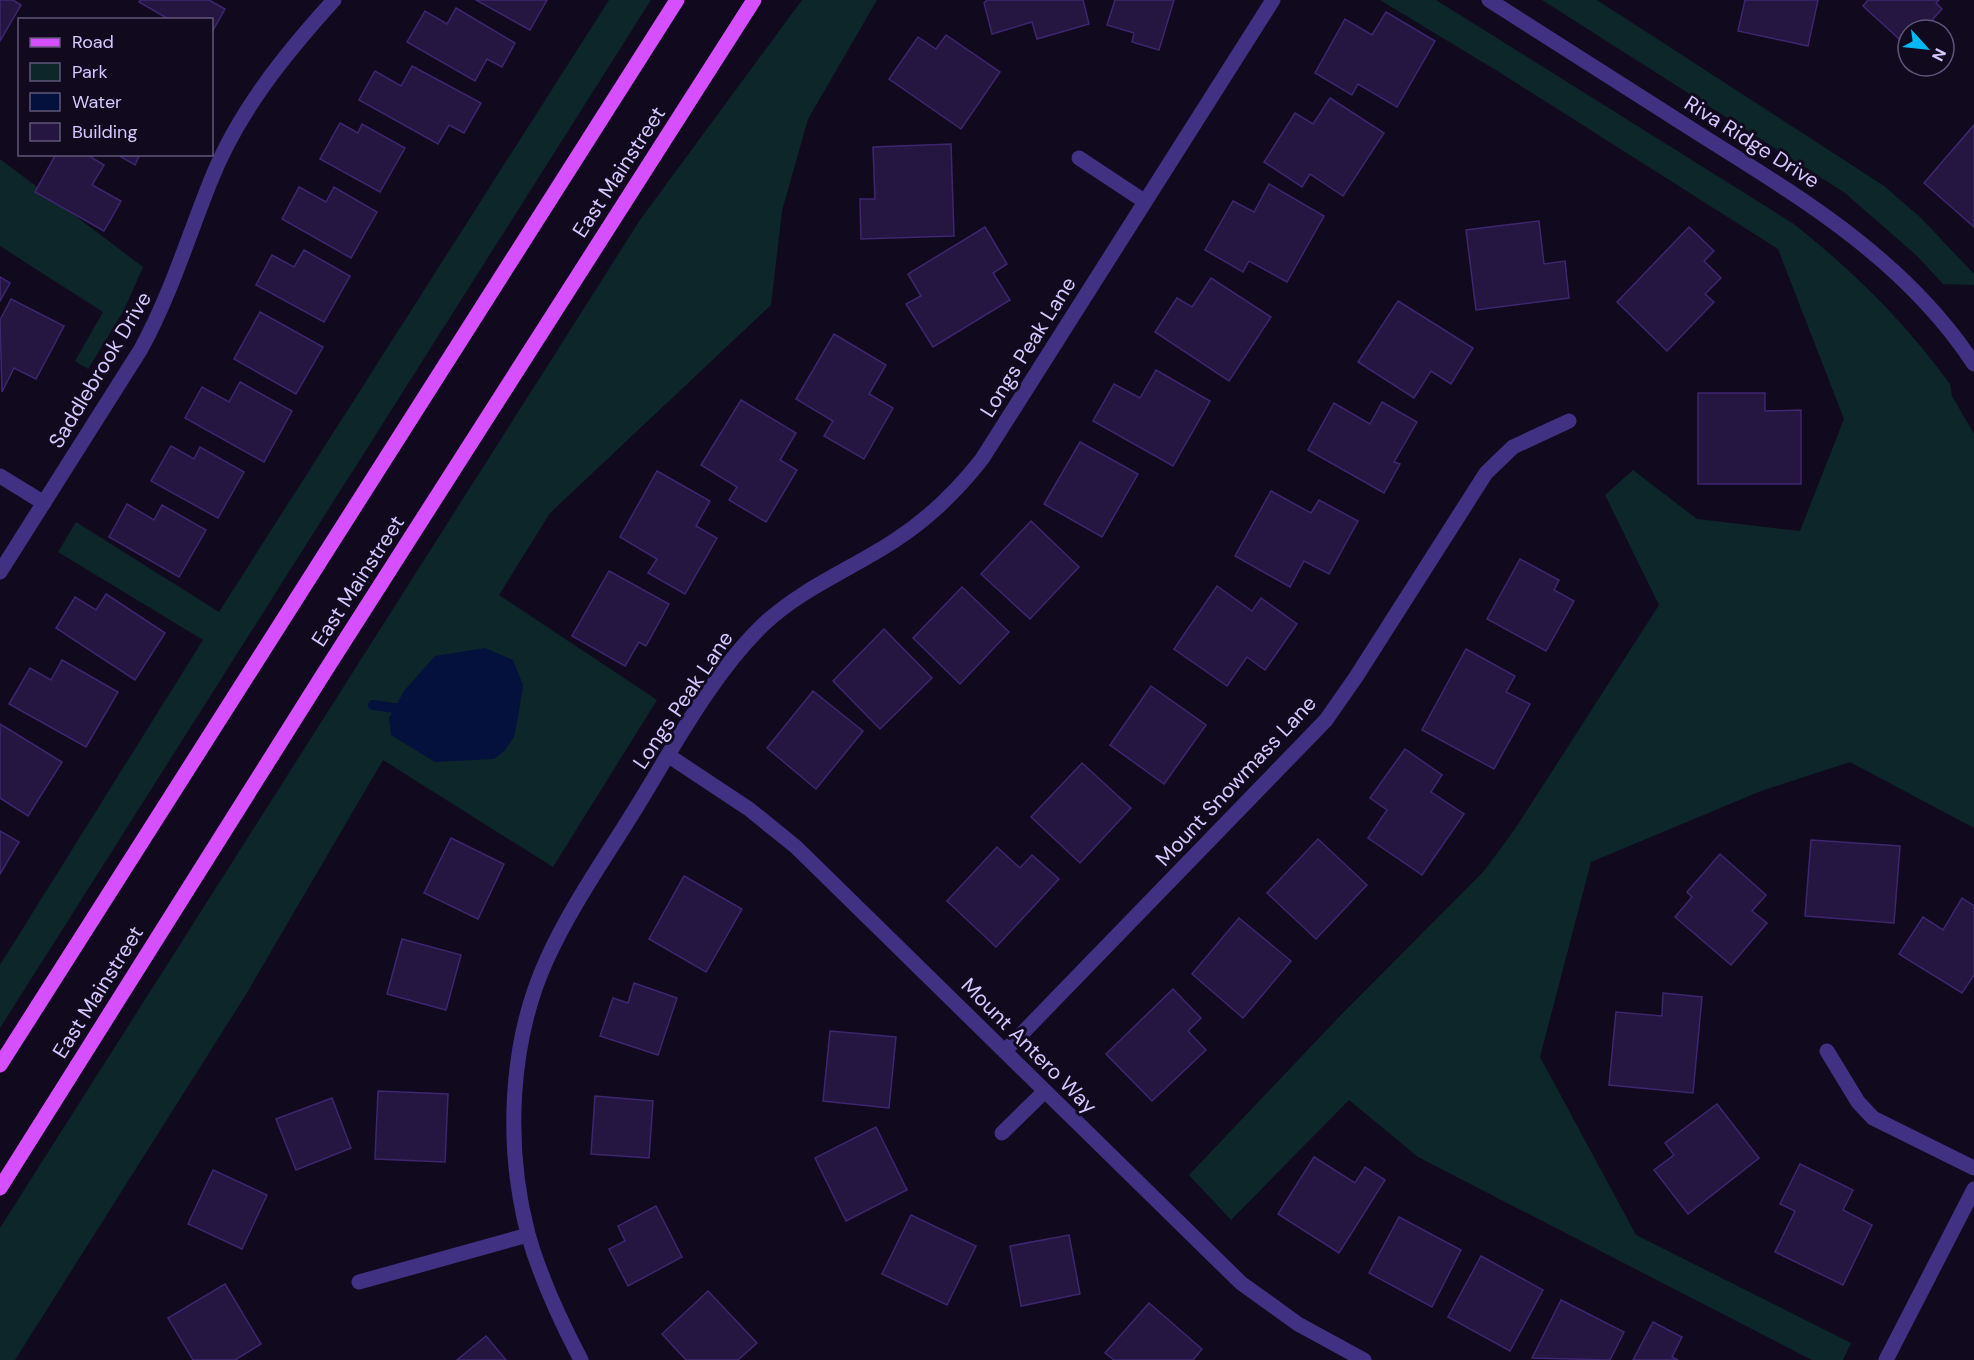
<svg xmlns="http://www.w3.org/2000/svg" width="1974" height="1360" font-family="'DM Sans',sans-serif">
  <style>
    .green { fill: #0d2629 }
    .water { fill: #05113d }
    .lines { fill: none; stroke-linecap: round; stroke-linejoin: round }
    .stream { stroke: #05113d; stroke-width: 10 }
    .building { fill: #241541; stroke: #3e256f; stroke-width: 1.5 }
    .minor { stroke: #403182; stroke-width: 15 }
    .major { stroke: #d64fff; stroke-width: 15 }
    .labels { text-anchor: middle; dominant-baseline: central; stroke-width: 6; stroke-linejoin: round; paint-order: stroke }
    .street-label { font-size: 21px; fill: #d6c8ff; stroke: #110a1f }
  </style>
  <rect width="100%" height="100%" fill="#110a1f"/>
  <g class="green">
    <polygon points="609,0 651,0 0,1028 0,965 203,640 58,552 76,522 219,612"/>
    <polygon points="802,0 877,0 808,119 782,211 771,305 550,513 499,595 657,700 553,867 383,760 245,996 15,1360 0,1360 0,1228 640,220"/>
    <path d="M 1380,0 L 1436,0 L 1794,224 C 1854,272 1905,322 1950,384 L 1952,396 L 1974,434 L 1974,828 L 1850,762 L 1761,791 L 1591,862 L 1540,1057 L 1636,1235 L 1851,1343 L 1843,1360 L 1812,1360 L 1418,1157 L 1349,1100 L 1231,1220 L 1189,1175 L 1338,1018 L 1484,871 L 1515,829 L 1659,605 L 1605,495 L 1633,470 L 1697,519 L 1800,531 L 1844,419 L 1778,249 L 1499,72 Z"/>
    <polygon points="1542,0 1597,0 1884,186 1921,218 1974,274 1974,285 1943,284 1916,255 1845,193"/>
    <polygon points="0,159 143,267 124,310 88,369 75,361 103,312 0,246"/>
  </g>
  <polygon class="water" points="485,648 513,660 523,685 519,712 514,737 505,750 494,759 435,762 391,735 389,718 404,691 435,656"/>
  <g class="lines">
    <polyline class="stream" points="373,705 408,710"/>
  </g>
  <g class="building">
    <polygon points="0,0 13,0 21,5 0,41"/>
    <polygon points="140,0 209,0 225,9 212,32 212,20 170,20 139,2"/>
    <polygon points="476,0 547,0 530,30"/>
    <polygon points="987,0 1083,0 1089,24 1037,39 1032,22 992,34 984,3"/>
    <polygon points="1115,0 1174,0 1159,50 1132,42 1134,33 1107,25"/>
    <polygon points="1745,0 1818,0 1808,46 1738,31"/>
    <polygon points="1868,0 1939,0 1936,3 1942,9 1923,30 1908,30 1908,47 1863,6"/>
    <polygon points="456,8 515,43 502,67 487,59 475,81 407,42 425,11 447,24"/>
    <polygon points="1386,12 1435,41 1397,107 1358,84 1352,95 1315,73 1345,19 1372,35"/>
    <polygon points="946,35 1000,72 961,129 889,79 918,37 936,49"/>
    <polygon points="412,66 481,103 464,133 449,125 438,144 359,100 375,71 401,86"/>
    <polygon points="1330,98 1384,133 1343,196 1310,174 1302,187 1264,162 1295,113 1313,124"/>
    <polygon points="340,123 358,133 362,124 405,148 380,192 320,159"/>
    <polygon points="1974,125 1974,227 1924,183"/>
    <polygon points="951,144 954,236 861,239 860,199 875,199 873,147"/>
    <polygon points="56,154 86,154 104,165 92,185 121,201 104,231 35,192"/>
    <polygon points="116,154 140,154 135,165"/>
    <polygon points="1269,184 1324,216 1287,282 1249,261 1243,272 1205,250 1233,201 1254,212"/>
    <polygon points="299,187 326,202 334,187 377,212 351,258 282,219"/>
    <polygon points="1539,221 1544,264 1565,261 1569,298 1476,310 1466,230"/>
    <polygon points="985,227 1007,264 993,273 1010,300 933,347 906,304 921,296 908,274"/>
    <polygon points="1689,227 1714,251 1704,261 1721,278 1705,294 1714,302 1667,351 1617,302"/>
    <polygon points="304,250 350,276 324,322 256,285 272,255 294,267"/>
    <polygon points="0,277 10,283 0,301"/>
    <polygon points="1211,278 1271,317 1229,381 1155,332 1177,298 1192,307"/>
    <polygon points="11,299 64,326 36,379 14,368 2,392 0,320"/>
    <polygon points="1398,301 1473,348 1451,384 1431,371 1414,398 1358,362"/>
    <polygon points="260,312 323,347 296,394 234,359"/>
    <polygon points="834,334 886,365 869,394 893,408 864,459 824,436 833,421 796,399"/>
    <polygon points="1156,370 1210,401 1173,466 1093,421 1114,384 1140,398"/>
    <polygon points="240,382 292,411 264,462 185,418 202,387 229,402"/>
    <polygon points="1698,393 1765,393 1765,411 1801,410 1801,484 1698,484"/>
    <polygon points="741,400 796,433 780,460 797,470 766,522 729,500 737,487 701,465"/>
    <polygon points="1382,402 1417,422 1394,462 1400,464 1384,493 1308,450 1334,403 1370,424"/>
    <polygon points="1080,442 1138,474 1102,537 1044,504"/>
    <polygon points="171,446 194,459 200,447 244,472 218,518 151,481"/>
    <polygon points="657,471 710,501 696,526 717,538 685,594 648,573 657,559 620,537"/>
    <polygon points="1271,491 1311,513 1319,500 1358,521 1329,574 1304,561 1290,587 1235,556"/>
    <polygon points="127,504 154,520 162,505 206,530 179,577 109,537"/>
    <polygon points="1031,521 1079,567 1030,619 981,574"/>
    <polygon points="1520,559 1559,580 1554,590 1574,601 1546,651 1487,619"/>
    <polygon points="609,571 669,604 646,646 639,642 625,666 572,636"/>
    <polygon points="1217,586 1252,611 1261,598 1297,624 1265,670 1247,657 1227,686 1174,649"/>
    <polygon points="962,587 1009,632 960,684 913,638"/>
    <polygon points="106,594 165,633 135,680 56,628 75,597 96,610"/>
    <polygon points="884,629 932,678 880,729 833,681"/>
    <polygon points="1466,649 1515,676 1506,692 1530,704 1494,769 1422,730"/>
    <polygon points="62,660 118,692 86,747 9,704 30,668 51,680"/>
    <polygon points="1151,686 1206,725 1164,784 1110,745"/>
    <polygon points="813,691 863,731 816,789 767,748"/>
    <polygon points="0,724 62,762 28,816 0,798"/>
    <polygon points="1405,749 1442,775 1431,792 1464,814 1422,875 1368,838 1387,810 1370,798"/>
    <polygon points="1082,763 1131,808 1080,863 1031,817"/>
    <polygon points="0,831 19,842 0,874"/>
    <polygon points="451,838 504,864 478,919 424,893"/>
    <polygon points="1318,839 1367,885 1316,939 1267,893"/>
    <polygon points="1811,840 1900,846 1894,923 1805,916"/>
    <polygon points="997,847 1020,868 1032,855 1059,879 996,947 947,901"/>
    <polygon points="1720,854 1766,895 1752,911 1767,923 1731,965 1675,917 1692,897 1687,892"/>
    <polygon points="684,876 742,909 706,972 649,939"/>
    <polygon points="1962,898 1974,906 1974,975 1962,993 1899,954 1923,917 1943,930"/>
    <polygon points="1239,918 1291,961 1243,1018 1192,974"/>
    <polygon points="402,939 461,955 446,1010 387,994"/>
    <polygon points="634,983 677,998 658,1055 600,1036 613,998 628,1003"/>
    <polygon points="1173,989 1201,1018 1188,1031 1206,1050 1152,1101 1106,1054"/>
    <polygon points="1663,993 1702,997 1693,1093 1609,1085 1616,1012 1662,1016"/>
    <polygon points="830,1031 896,1037 889,1108 823,1101"/>
    <polygon points="378,1091 448,1094 445,1162 375,1159"/>
    <polygon points="595,1096 653,1101 649,1158 591,1154"/>
    <polygon points="332,1098 351,1148 296,1170 276,1119"/>
    <polygon points="1717,1104 1759,1158 1688,1214 1654,1170 1674,1155 1665,1143"/>
    <polygon points="876,1127 907,1190 846,1221 815,1158"/>
    <polygon points="1314,1157 1355,1183 1365,1167 1385,1180 1339,1253 1278,1214"/>
    <polygon points="1800,1164 1853,1190 1843,1210 1872,1225 1843,1285 1775,1252 1795,1211 1780,1204"/>
    <polygon points="213,1170 267,1195 242,1249 188,1224"/>
    <polygon points="656,1206 682,1257 628,1286 609,1249 625,1241 618,1226"/>
    <polygon points="911,1215 976,1246 947,1305 882,1274"/>
    <polygon points="1399,1217 1461,1250 1432,1307 1369,1273"/>
    <polygon points="1069,1235 1080,1294 1021,1306 1010,1246"/>
    <polygon points="1481,1256 1543,1290 1510,1351 1448,1317"/>
    <polygon points="225,1284 261,1344 235,1360 193,1360 168,1318"/>
    <polygon points="708,1291 757,1343 738,1360 686,1360 662,1334"/>
    <polygon points="1561,1300 1624,1332 1610,1360 1532,1358"/>
    <polygon points="1149,1303 1202,1349 1193,1360 1114,1360 1105,1353"/>
    <polygon points="1653,1322 1682,1337 1672,1357 1678,1360 1633,1360"/>
    <polygon points="486,1336 506,1360 457,1360"/>
  </g>
  <g class="lines">
    <g class="minor">
      <path d="M 1489,0 C 1561,46 1632,91 1704,137 C 1806,201 1906,261 1974,364"/>
      <polyline points="1079,158 1144,201"/>
      <polyline points="0,476 44,503"/>
      <path d="M 0,572 L 141,349 C 171,294 188,237 211,180 C 238,112 285,54 334,0"/>
      <polyline points="669,756 749,809 796,847 1241,1283 1298,1324 1364,1360"/>
      <polyline points="1005,1051 1326,720 1356,677 1486,473 1513,447 1569,421"/>
      <polyline points="1827,1051 1858,1102 1873,1118 1974,1168"/>
      <polyline points="1002,1133 1045,1091"/>
      <polyline points="359,1282 528,1235"/>
      <path d="M 581,1360 C 560,1320 540,1277 528,1234 C 505,1146 509,1042 547,959 C 572,904 608,854 639,803 C 675,744 715,670 765,623 C 803,588 851,569 894,541 C 928,519 957,491 982,459 L 1273,0"/>
      <polyline points="1886,1360 1974,1189"/>
    </g>
    <g class="major">
      <polyline points="0,1065 677,0"/>
      <polyline points="0,1188 324,673 754,0"/>
    </g>
  </g>
  <g class="labels">
    <g class="street-label">
      <text transform="translate(1752 142) rotate(32)">Riva Ridge Drive</text>
      <text transform="translate(619 172) rotate(-57)">East Mainstreet</text>
      <text transform="translate(1028 347) rotate(-58)">Longs Peak Lane</text>
      <text transform="translate(100 370) rotate(-59)">Saddlebrook Drive</text>
      <text transform="translate(358 581) rotate(-57)">East Mainstreet</text>
      <text transform="translate(683 700) rotate(-56)">Longs Peak Lane</text>
      <text transform="translate(1236 781) rotate(-47)">Mount Snowmass Lane</text>
      <text transform="translate(98 992) rotate(-58)">East Mainstreet</text>
      <text transform="translate(1029 1046) rotate(45)">Mount Antero Way</text>
    </g>
  </g>
  <rect x="18" y="18" width="195" height="138" fill="#110a1f" stroke="#605679" stroke-width="1.5"/>
  <rect x="30" y="38" width="30" height="9" fill="#d64fff" stroke="#605679" stroke-width="1.5"/>
  <text x="72" y="48" font-size="18" fill="#d6c8ff">Road</text>
  <rect x="30" y="63" width="30" height="18" fill="#0d2629" stroke="#605679" stroke-width="1.5"/>
  <text x="72" y="78" font-size="18" fill="#d6c8ff">Park</text>
  <rect x="30" y="93" width="30" height="18" fill="#05113d" stroke="#605679" stroke-width="1.5"/>
  <text x="72" y="108" font-size="18" fill="#d6c8ff">Water</text>
  <rect x="30" y="123" width="30" height="18" fill="#241541" stroke="#605679" stroke-width="1.5"/>
  <text x="72" y="138" font-size="18" fill="#d6c8ff">Building</text>
  <g transform="translate(1926 48) rotate(117)"><circle r="28" fill="#110a1f" stroke="#605679" stroke-width="1.5"/>
  <path d="M0-4.5L10 22L0 15L-10 22Z" fill="#00b8f3"/>
  <text y="-9" font-size="16" font-weight="bold" text-anchor="middle" fill="#d6c8ff">N</text>
  </g>
</svg>
